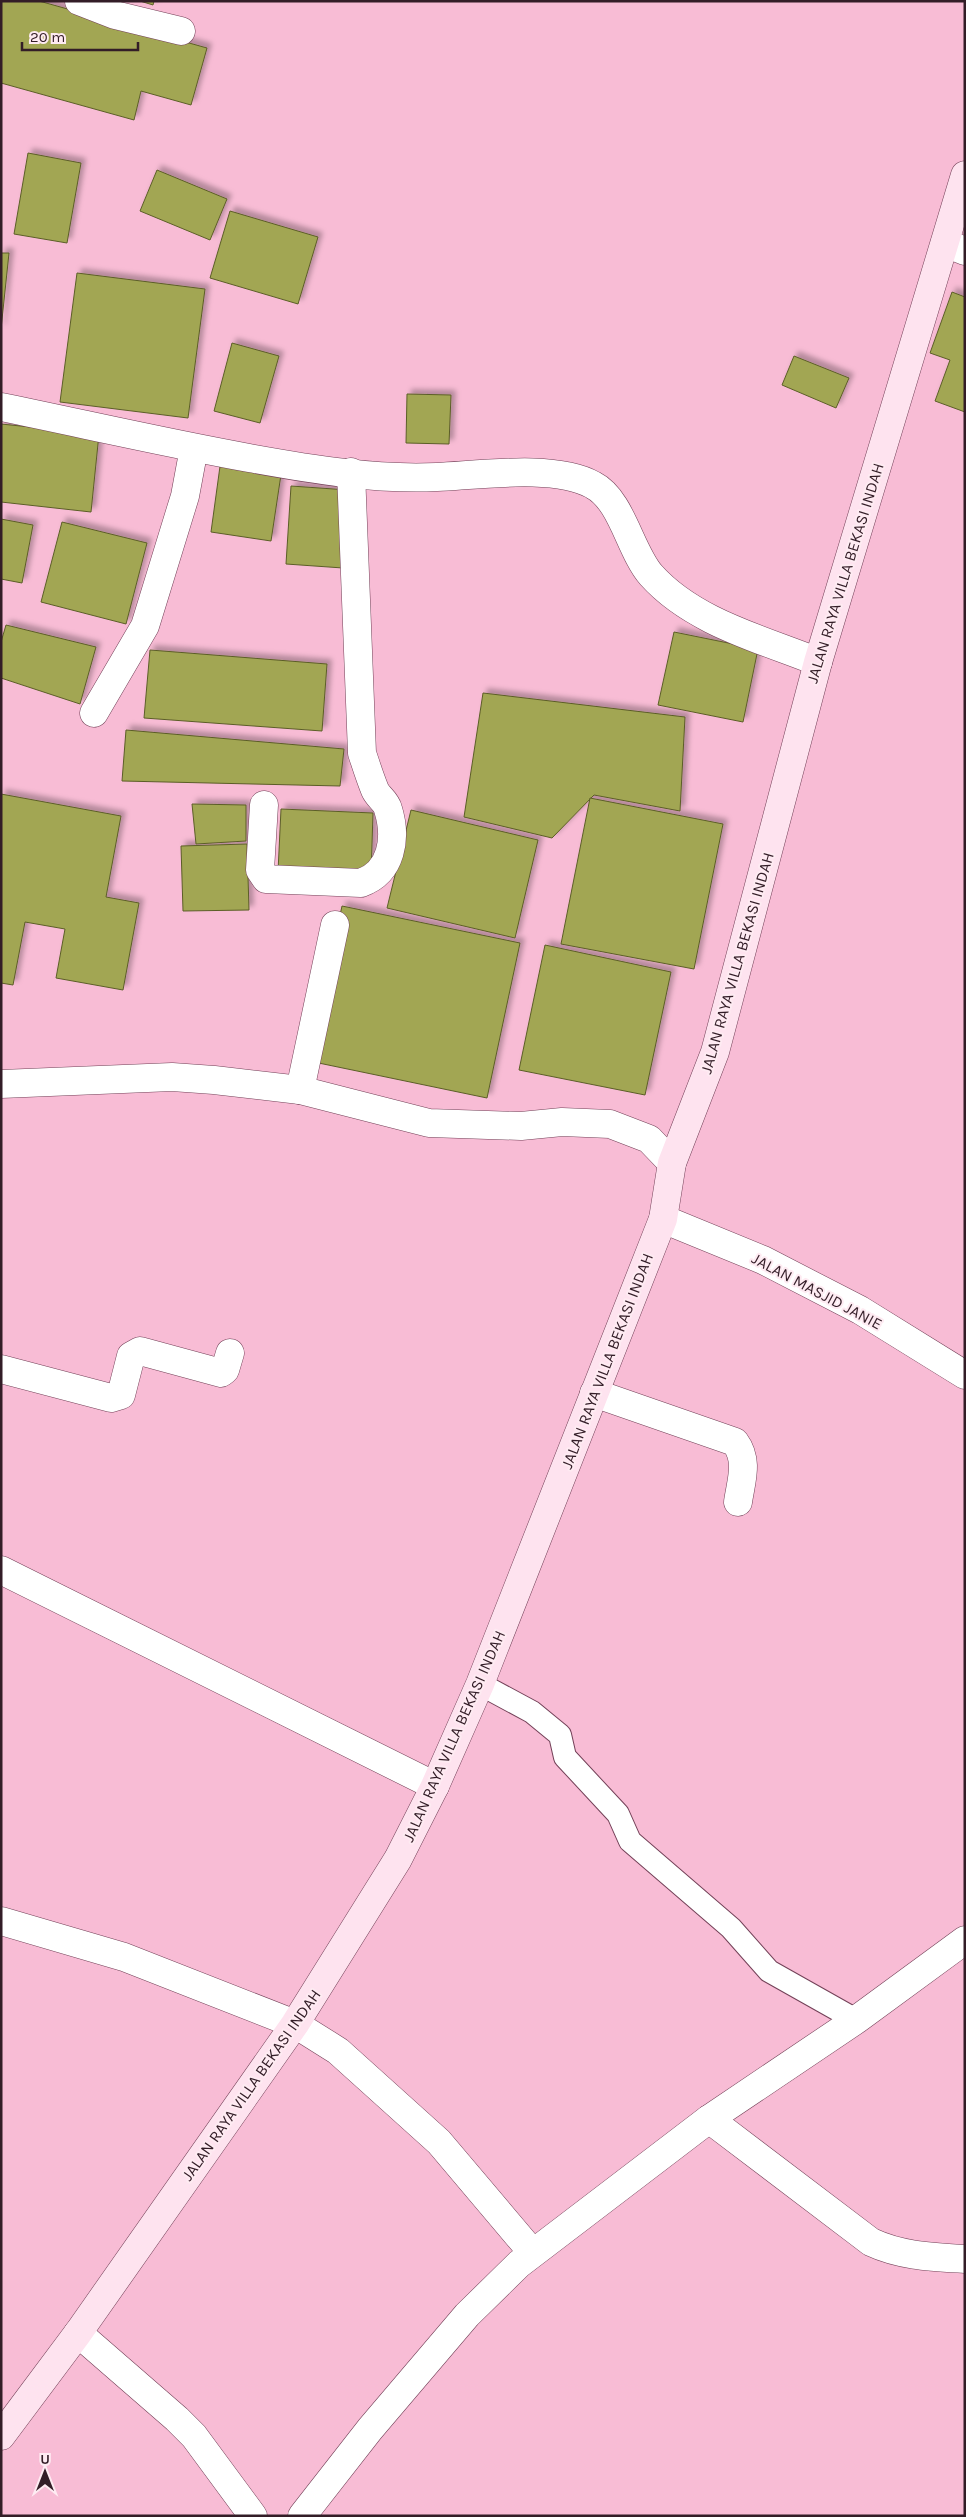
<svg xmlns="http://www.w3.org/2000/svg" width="966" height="2517" font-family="Karla,sans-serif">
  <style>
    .building { fill: #a2a652; stroke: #5c5e28; filter: url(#shadow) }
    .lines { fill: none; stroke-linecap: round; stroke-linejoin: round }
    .service-casing { stroke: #734158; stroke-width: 24 }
    .minor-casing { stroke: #734158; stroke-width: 29 }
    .tertiary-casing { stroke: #734158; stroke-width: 29 }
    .secondary-casing { stroke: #734158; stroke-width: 29 }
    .service { stroke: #fff; stroke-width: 22 }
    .minor { stroke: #fff; stroke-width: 28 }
    .tertiary { stroke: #fff; stroke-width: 28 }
    .secondary { stroke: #fee3ef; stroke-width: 28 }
    .labels { text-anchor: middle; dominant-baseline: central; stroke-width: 4; stroke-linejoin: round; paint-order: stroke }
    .street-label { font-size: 16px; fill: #331d27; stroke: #feebf2 }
  </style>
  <defs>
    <filter id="shadow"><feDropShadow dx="4.5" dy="-4.5" stdDeviation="2.5" flood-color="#0004"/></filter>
  </defs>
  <rect width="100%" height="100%" fill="#f8bcd5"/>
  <g class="building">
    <polygon points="1,1 39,1 207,48 191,105 141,91 134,120 1,83"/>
    <polygon points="140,1 154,1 153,5"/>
    <polygon points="28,153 81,163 67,243 14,234"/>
    <polygon points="157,170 227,199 210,240 140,211"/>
    <polygon points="230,211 318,237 298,304 210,278"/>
    <polygon points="1,253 9,253 1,329"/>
    <polygon points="77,273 205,289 188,418 60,402"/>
    <polygon points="952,292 965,297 965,412 935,401 950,360 930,353"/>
    <polygon points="232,343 279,356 260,423 214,411"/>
    <polygon points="794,356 849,378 836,408 782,385"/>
    <polygon points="407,394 451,395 449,444 406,443"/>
    <polygon points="1,424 99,434 91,512 1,502"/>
    <polygon points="221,459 282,468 271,541 211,532"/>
    <polygon points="291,486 348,490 343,568 286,564"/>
    <polygon points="1,519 33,525 22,583 1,579"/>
    <polygon points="62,522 147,543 126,624 41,602"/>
    <polygon points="6,625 96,647 80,704 1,678 1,642"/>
    <polygon points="674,632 758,649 743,722 658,705"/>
    <polygon points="150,650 327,664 322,731 144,718"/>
    <polygon points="483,693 685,717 680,811 594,795 552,838 464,817"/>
    <polygon points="126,730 344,749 340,786 122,781"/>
    <polygon points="1,794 121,816 106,897 139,903 123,990 56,978 65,929 25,922 13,985 1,983"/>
    <polygon points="590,798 723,824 694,969 561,944"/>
    <polygon points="192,804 246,805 246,841 196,844"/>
    <polygon points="281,809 373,813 371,875 278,872"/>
    <polygon points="411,810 538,840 515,938 387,908"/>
    <polygon points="247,844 249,910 183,911 181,846"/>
    <polygon points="342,906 520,943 487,1098 309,1061"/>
    <polygon points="545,945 671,972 645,1095 519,1070"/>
  </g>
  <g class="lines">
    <defs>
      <polyline id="service" points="480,1684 532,1712 560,1735 565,1757 618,1814 630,1841 731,1928 769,1971 856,2020"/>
      <g id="minor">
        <polyline points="79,1 115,15 181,31"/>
        <polyline points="945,243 965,251"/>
        <path d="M 1,407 C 84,424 166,443 249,458 C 310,469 375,480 437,477 C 480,475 556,464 593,485 C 622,500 630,551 651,575 C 693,622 761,639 818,662"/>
        <polyline points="94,713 145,626 185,496 194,448"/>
        <path d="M 264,805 L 260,870 L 266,879 L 361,883 C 392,872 397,838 388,809 C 386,801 378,797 375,790 C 370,778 366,765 362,753 L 351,472"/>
        <polyline points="1,1084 172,1077 214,1080 300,1090 429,1123 521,1126 562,1122 610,1124 649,1139 672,1163"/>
        <polyline points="300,1090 335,925"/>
        <polyline points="1,1369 111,1398 121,1395 131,1356 140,1351 221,1373 225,1370 230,1353"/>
        <path d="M 594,1393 L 735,1442 C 749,1461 741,1481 738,1502"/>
        <polyline points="1,1570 435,1786"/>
        <polyline points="1,1921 124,1957 295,2024 338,2051 439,2142 532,2252"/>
        <path d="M 709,2119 L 871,2242 C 901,2256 932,2257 965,2259"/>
        <polyline points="78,2333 177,2419 194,2436 253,2516"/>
        <polyline points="302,2516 370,2429 467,2315 519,2264 709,2119 856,2020 965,1940"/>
      </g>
      <polyline id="tertiary" points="663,1219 763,1260 860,1310 965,1375"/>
      <polyline id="secondary" points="1,2436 78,2333 295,2024 398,1859 435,1786 480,1684 663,1219 672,1163 715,1052 818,662 965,175"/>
    </defs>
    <use href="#service" class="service-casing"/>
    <use href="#minor" class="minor-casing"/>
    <use href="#tertiary" class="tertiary-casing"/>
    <use href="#secondary" class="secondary-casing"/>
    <use href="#service" class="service"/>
    <use href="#minor" class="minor"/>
    <use href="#tertiary" class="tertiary"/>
    <use href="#secondary" class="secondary"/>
  </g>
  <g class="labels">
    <g class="street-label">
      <text transform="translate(845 573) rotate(-73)">JALAN RAYA VILLA BEKASI INDAH</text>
      <text transform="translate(737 963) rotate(-74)">JALAN RAYA VILLA BEKASI INDAH</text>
      <text transform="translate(817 1291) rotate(28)">JALAN MASJID JANIE</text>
      <text transform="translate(607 1361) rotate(-69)">JALAN RAYA VILLA BEKASI INDAH</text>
      <text transform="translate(454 1736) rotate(-66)">JALAN RAYA VILLA BEKASI INDAH</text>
      <text transform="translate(251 2085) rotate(-55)">JALAN RAYA VILLA BEKASI INDAH</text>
    </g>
  </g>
  <rect width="966" height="2517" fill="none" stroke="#331d27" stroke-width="5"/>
  <g transform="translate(45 2472)" stroke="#feebf2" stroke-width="4" paint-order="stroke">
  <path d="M0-4L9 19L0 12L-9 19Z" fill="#331d27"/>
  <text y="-8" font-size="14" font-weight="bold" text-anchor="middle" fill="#331d27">U</text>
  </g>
  <path d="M22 42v8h116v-8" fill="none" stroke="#331d27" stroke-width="2.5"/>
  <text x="30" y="42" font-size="15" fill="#331d27" stroke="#feebf2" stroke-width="4" paint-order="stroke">20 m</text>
</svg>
